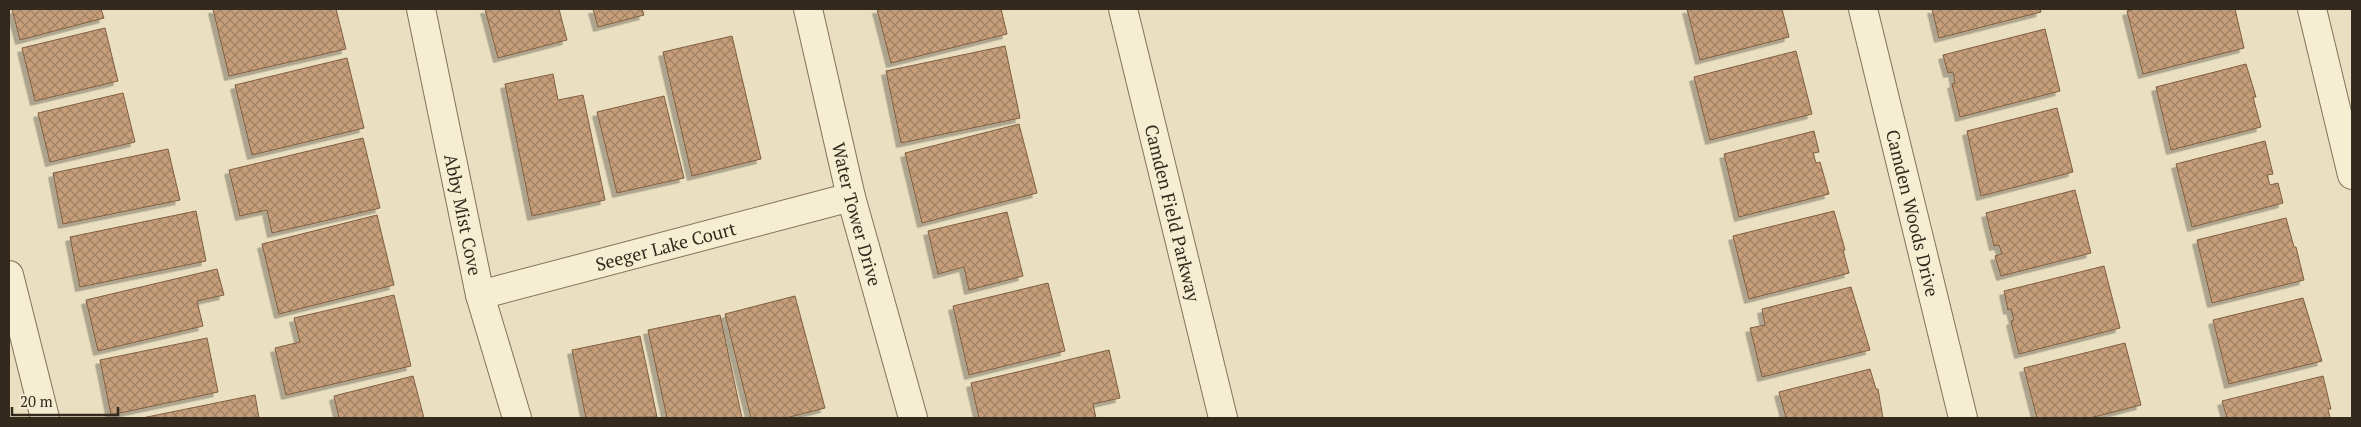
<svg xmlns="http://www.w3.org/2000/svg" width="2361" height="427" font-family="'PT Serif',serif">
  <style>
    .building { fill: url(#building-cross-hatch); stroke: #805e41; filter: url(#shadow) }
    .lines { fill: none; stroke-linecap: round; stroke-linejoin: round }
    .minor-casing { stroke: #82725a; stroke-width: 30 }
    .minor { stroke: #f6eed3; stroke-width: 28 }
    .labels { text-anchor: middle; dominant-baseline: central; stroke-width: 4.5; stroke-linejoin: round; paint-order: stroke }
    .street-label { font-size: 18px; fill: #33291d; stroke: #f2ead0 }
  </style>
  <defs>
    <pattern id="building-cross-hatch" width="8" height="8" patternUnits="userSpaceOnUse" patternTransform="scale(1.25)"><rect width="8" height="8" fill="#c69e79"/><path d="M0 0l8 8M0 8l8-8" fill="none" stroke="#a18163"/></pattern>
    <filter id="shadow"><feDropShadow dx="-4.5" dy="4.5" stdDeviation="0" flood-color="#0004"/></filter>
  </defs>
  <rect width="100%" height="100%" fill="#eae0c1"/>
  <g class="building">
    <polygon points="12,9 101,9 104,18 20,40"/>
    <polygon points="213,9 336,9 346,49 229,76"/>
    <polygon points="485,9 559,9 567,40 498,58"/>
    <polygon points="593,9 642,9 644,15 598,27"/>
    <polygon points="877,9 1001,9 1007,34 891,63"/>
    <polygon points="1687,9 1782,9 1789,37 1700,60"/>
    <polygon points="1932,9 2040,9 2041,12 1939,38"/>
    <polygon points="2135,9 2235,9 2244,48 2143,74 2127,11"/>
    <polygon points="105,28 118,81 35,101 22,48"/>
    <polygon points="2045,29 2060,91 1960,117 1952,84 1955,83 1953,72 1948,73 1943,55"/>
    <polygon points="732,36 761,159 692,176 663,52"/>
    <polygon points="1005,46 1020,118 901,143 886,71"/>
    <polygon points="1796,51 1812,114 1710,140 1694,77"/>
    <polygon points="347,58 364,128 252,155 235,85"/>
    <polygon points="2246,64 2256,97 2253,97 2261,127 2171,150 2156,87"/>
    <polygon points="553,74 558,100 583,95 605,200 532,216 505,84"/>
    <polygon points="123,93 135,142 50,162 38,113"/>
    <polygon points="664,96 684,178 617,193 597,112"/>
    <polygon points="2057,108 2073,172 1981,196 1967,131"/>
    <polygon points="1019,124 1037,193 922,223 905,153"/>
    <polygon points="1814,131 1819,152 1813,153 1816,163 1820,162 1829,194 1739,217 1724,154"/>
    <polygon points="363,138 380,208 272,233 267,210 240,216 229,170"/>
    <polygon points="2265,141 2273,174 2267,175 2270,185 2278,183 2283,203 2192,227 2176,164"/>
    <polygon points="168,149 180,200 63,224 53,173"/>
    <polygon points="2075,190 2091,253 2001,276 1995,256 2002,254 1999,245 1994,246 1986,213"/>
    <polygon points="196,211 206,261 80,287 70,237"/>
    <polygon points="1834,211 1845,250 1843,250 1849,273 1749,299 1733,236"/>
    <polygon points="1007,212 1023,276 969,290 964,267 938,274 928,231"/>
    <polygon points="377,215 394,285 279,314 262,244"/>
    <polygon points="2286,218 2294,247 2296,247 2304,280 2212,303 2197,240"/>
    <polygon points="2104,266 2120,328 2019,354 2011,321 2014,320 2011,309 2008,310 2004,291"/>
    <polygon points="217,269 224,295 197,301 203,326 98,351 86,300"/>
    <polygon points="1048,283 1065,351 969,375 953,306"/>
    <polygon points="1851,287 1870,350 1762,377 1750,328 1765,325 1762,309"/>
    <polygon points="394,295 411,366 286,395 275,348 300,342 294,318"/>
    <polygon points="795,296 825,408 786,418 751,418 725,314"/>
    <polygon points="2303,298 2322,361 2229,384 2213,320"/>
    <polygon points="720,315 742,418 667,418 648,330"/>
    <polygon points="640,336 657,417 586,418 572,350"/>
    <polygon points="207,338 218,392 111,415 100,360"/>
    <polygon points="2125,343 2141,405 2090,418 2037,418 2024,368"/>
    <polygon points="1109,350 1120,398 1093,404 1096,418 979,418 971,383"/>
    <polygon points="1870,369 1876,389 1878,389 1883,418 1786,418 1779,392"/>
    <polygon points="413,376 424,418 339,418 334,396"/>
    <polygon points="2323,376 2331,409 2328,409 2330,418 2227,418 2222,401"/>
    <polygon points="255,395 259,418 142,418"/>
  </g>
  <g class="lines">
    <defs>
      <g id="minor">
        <path id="s1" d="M 421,9 L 480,295 L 517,418"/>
        <path id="s2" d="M 808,9 L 851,197 L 913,418"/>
        <path id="s3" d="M 1123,9 L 1223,418"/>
        <path id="s4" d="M 1863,9 L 1963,418"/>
        <polyline points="2312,9 2352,175"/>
        <polyline points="9,275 45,418"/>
        <path id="s5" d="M 480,295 L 851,197"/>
      </g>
    </defs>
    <use href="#minor" class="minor-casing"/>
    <use href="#minor" class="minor"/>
  </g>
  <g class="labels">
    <g class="street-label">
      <text stroke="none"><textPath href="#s2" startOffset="211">Water Tower Drive</textPath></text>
      <text stroke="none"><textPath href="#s3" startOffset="210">Camden Field Parkway</textPath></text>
      <text stroke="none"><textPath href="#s4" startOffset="210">Camden Woods Drive</textPath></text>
      <text stroke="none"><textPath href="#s1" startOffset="210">Abby Mist Cove</textPath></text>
      <text stroke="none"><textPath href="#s5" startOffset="192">Seeger Lake Court</textPath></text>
    </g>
  </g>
  <rect width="2361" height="427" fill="none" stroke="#33291d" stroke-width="20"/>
  <path d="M12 407v8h106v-8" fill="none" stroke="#33291d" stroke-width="2.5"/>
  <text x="20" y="407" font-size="15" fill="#33291d" stroke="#f2ead0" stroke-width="4" paint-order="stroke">20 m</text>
</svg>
